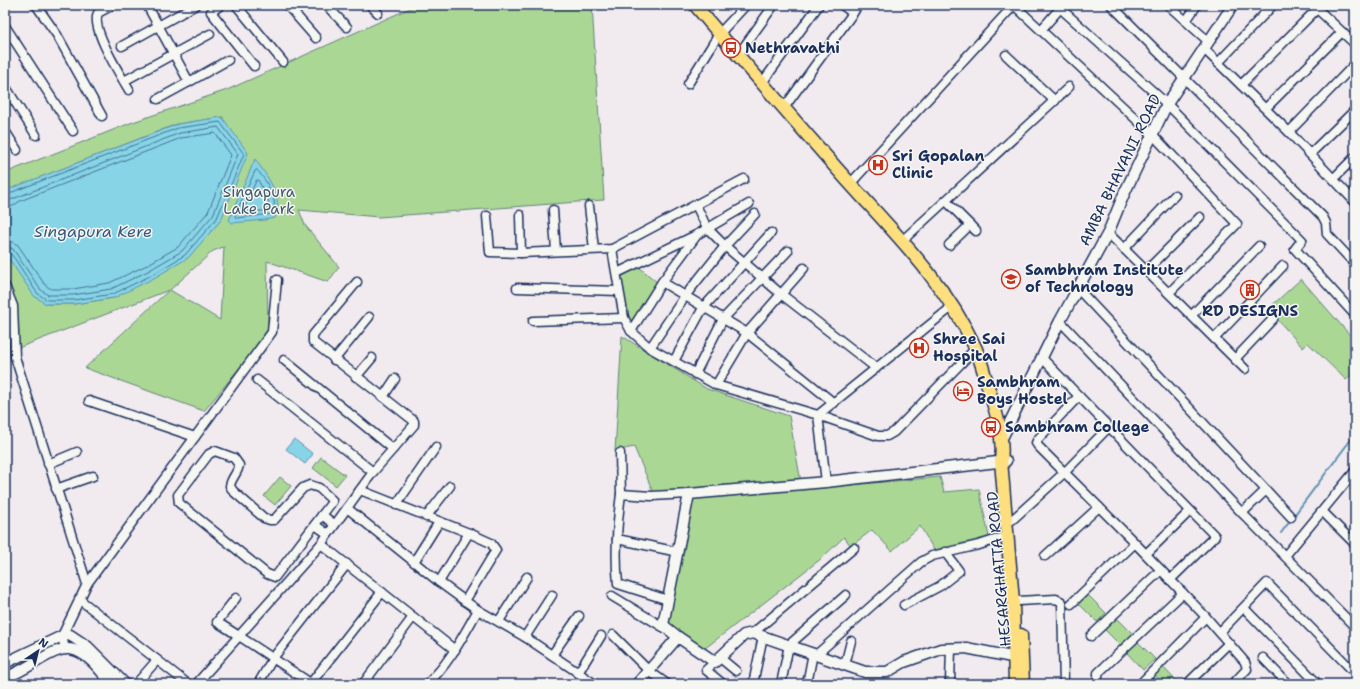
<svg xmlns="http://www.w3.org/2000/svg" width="1360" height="689" font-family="'Shantell Sans',sans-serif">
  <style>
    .green { fill: #abd795; stroke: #63837a; fill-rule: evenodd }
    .water { fill: #87d4e6; stroke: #5c92b0 }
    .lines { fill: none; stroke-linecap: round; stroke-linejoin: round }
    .shore { stroke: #467194; stroke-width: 1 }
    .stream { stroke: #5c92b0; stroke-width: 2 }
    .minor-casing { stroke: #1b2f5e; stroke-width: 11 }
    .tertiary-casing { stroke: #1b2f5e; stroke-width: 13 }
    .primary-casing { stroke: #1b2f5e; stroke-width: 15 }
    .minor { stroke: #f6f6f2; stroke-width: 8 }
    .tertiary { stroke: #f6f6f2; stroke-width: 10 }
    .primary { stroke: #fddf80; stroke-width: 12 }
    .labels { text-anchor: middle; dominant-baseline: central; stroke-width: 3; stroke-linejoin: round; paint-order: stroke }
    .poi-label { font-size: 15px; font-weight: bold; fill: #1b2f5e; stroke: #f6f6f2; text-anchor: start }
    .street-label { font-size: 15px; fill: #1b2f5e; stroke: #f6f6f2 }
    .park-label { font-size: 15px; fill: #3f596c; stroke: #f6f6f2 }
    .water-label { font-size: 16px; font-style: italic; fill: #365880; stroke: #f6f6f2 }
  </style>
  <rect width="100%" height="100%" fill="#f1eaef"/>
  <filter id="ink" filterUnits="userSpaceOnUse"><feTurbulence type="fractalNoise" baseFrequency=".025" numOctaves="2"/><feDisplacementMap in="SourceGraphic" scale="8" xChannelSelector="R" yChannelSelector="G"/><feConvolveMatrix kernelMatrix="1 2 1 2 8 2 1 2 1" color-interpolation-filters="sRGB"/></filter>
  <g filter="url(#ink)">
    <g class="green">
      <path d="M 417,5 L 592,5 L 604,200 L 379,217 L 299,210 L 305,225 L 339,267 L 328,282 L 267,261 L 268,333 L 204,411 L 85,368 L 169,290 L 18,348 L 14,297 L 5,277 L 5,253 L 46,304 L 74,304 L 114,298 L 212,230 L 221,220 L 223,117 L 177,124 L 13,188 L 5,194 L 5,173 L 133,122 L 227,90 ZM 223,247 L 224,247 L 220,320 L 170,290 L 213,251 Z"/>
      <polygon points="639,267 658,283 631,322 627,311 619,276"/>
      <polygon points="1301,279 1355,341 1355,372 1346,380 1308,343 1303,348 1268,309"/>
      <polygon points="622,336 707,389 789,416 801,482 654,494 634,447 615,451"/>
      <polygon points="321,457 345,475 336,486 313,468"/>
      <polygon points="280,477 291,486 275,505 264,496"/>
      <polygon points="940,477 944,492 979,489 989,537 934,550 920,526 892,551 872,530 851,546 844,537 822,558 704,649 666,625 693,499"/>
      <polygon points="1086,593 1106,613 1097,622 1077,602"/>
      <polygon points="1115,616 1133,634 1121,646 1103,628"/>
      <polygon points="1137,641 1155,659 1143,670 1126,652"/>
      <polygon points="1161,665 1179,684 1163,684 1153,673"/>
    </g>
    <g class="water">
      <polygon points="222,117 248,153 221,220 188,258 152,279 114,298 74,304 46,304 34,296 5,253 5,194 12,188 178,124"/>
      <path d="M 255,159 C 267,176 284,197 275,218 L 265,220 L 232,223 L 229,220 Z"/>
      <polygon points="294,439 313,454 305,464 286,449"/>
    </g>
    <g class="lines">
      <g class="shore">
        <path d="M 257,170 C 266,180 280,201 272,214 L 236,218 L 235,215 L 255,171 Z"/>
        <polygon points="258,180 268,199 269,209 264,211 245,211 244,209 256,181"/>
        <polyline points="5,197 15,191 178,128 220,122 244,154 217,218 185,255 150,276 113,294 74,300 47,300 37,293 15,259 9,252 5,251"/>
        <polyline points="5,202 180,133 218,127 238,154 213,215 182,251 148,271 111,289 73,295 48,295 40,289 13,249 5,246"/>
        <polyline points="5,208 13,206 20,201 181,138 215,133 231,155 208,212 178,247 145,266 109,283 73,289 51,289 45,285 18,245 11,241 5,240"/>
      </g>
      <polyline class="stream" points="1281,533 1355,434"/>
      <defs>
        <g id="minor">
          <polyline points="36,5 57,35 102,116"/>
          <path d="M 113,5 L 98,13 C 90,28 121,76 129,90"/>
          <polyline points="147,5 189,82 158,99"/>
          <polyline points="221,5 211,12 254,66"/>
          <polyline points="236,5 283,62"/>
          <polyline points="287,5 316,38"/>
          <polyline points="326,5 347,27"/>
          <polyline points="370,5 378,13"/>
          <polyline points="1014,5 1153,135 1237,224 1169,293"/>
          <polyline points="1111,5 1323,217 1326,223 1327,234 1355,264"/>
          <polyline points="1168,5 1208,41"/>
          <polyline points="1313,5 1355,44"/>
          <polyline points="1060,8 1167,104 1302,240 1295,249 1355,315"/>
          <polyline points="853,13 858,5"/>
          <polyline points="1186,21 1197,5"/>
          <polyline points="5,26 73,131"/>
          <polyline points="1041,30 1063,5"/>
          <polyline points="122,46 196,5"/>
          <polyline points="1203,48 1289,132 1355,202"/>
          <polyline points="738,55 774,5"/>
          <polyline points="1006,55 1055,101"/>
          <polyline points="1218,63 1273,5"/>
          <polyline points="124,81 210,34"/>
          <polyline points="189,82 228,60"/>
          <polyline points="762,83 819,5"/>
          <polyline points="688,84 719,34 746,5"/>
          <polyline points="1241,85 1317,9"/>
          <polyline points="5,86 36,135"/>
          <polyline points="784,108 853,13 842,5"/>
          <polyline points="1266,108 1342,32"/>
          <polyline points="5,131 17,150"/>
          <polyline points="1289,132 1355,64"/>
          <polyline points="1310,154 1355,110"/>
          <polyline points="1334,178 1355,157"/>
          <polyline points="850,184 1014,5"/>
          <polyline points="946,201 976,231"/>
          <polyline points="696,205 707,228 725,246 781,294 876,368"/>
          <polyline points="589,206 594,249"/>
          <polyline points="553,210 556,251"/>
          <polyline points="520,215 521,253"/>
          <polyline points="487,216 490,252 521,253 612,249 744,179"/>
          <polyline points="1108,233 1245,369"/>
          <polyline points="903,240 1069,87"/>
          <polyline points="949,245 970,225"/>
          <polyline points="612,249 624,318 631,331 650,348 716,385 818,415 953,306"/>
          <polyline points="1124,249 1175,195"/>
          <polyline points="1146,271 1200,217"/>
          <polyline points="617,273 698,234 749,204"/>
          <polyline points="662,282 697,235"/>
          <polyline points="5,286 13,306 15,357 87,584"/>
          <polyline points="517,288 619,291"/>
          <polyline points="1078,289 1266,490 1242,513"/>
          <polyline points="1192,315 1259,246"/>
          <polyline points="533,321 624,318"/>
          <polyline points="1060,321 1242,513 1355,627"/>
          <polyline points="631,331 662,282 747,333 834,403"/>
          <polyline points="1215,338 1283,266"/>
          <polyline points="650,348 685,296 725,246 755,214"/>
          <polyline points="1042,358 1109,427"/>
          <polyline points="1235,359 1273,319"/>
          <polyline points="284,360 393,449"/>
          <polyline points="334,360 369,317"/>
          <polyline points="674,361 703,308 771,233"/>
          <polyline points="695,374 723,319 788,251"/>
          <polyline points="356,377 372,358"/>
          <polyline points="257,380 373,472"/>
          <polyline points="716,385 747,333 804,268"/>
          <polyline points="1079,396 1038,439 1036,443 1038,446 1135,543 1206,617 1245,662 1247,669 1233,684"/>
          <polyline points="383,397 395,379"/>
          <polyline points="89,401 195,437"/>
          <path d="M 215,451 L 234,458 L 239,465 C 238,473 231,478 230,486 L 233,491 L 264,518 L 270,520 L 274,520 L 303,488 L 310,485 L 319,488 L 332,500 L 332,502 L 275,577 L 267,574 L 179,503 L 178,495 L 209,454 Z"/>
          <polyline points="620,453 621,494"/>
          <polyline points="48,464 77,452"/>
          <polyline points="826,482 818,415 878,436 887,436 894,432 976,348"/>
          <polyline points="56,489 93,476"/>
          <path d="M 360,490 L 469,533 L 491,543 L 496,550 L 465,601 L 478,610 C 463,636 449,664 427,684"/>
          <polyline points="1266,490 1291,517"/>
          <polyline points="396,505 436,447"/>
          <polyline points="347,508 439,582 465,601"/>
          <polyline points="1323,512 1355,544"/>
          <polyline points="322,515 334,524"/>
          <polyline points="426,517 450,486"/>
          <polyline points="1006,520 1012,520 1065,472 1109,427 1215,536 1170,580"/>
          <polyline points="315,525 328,534"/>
          <polyline points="617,539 678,552"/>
          <polyline points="321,544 455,650"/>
          <polyline points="1146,554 1190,511"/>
          <polyline points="1045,556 1099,507"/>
          <polyline points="1285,556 1355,471"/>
          <polyline points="414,562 439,522"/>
          <polyline points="439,582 469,533"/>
          <polyline points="612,596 663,627"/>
          <polyline points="79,599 188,684"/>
          <path d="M 668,600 L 618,584 C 615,555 617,524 621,494 L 651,496 L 689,494"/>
          <polyline points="1018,601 1056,599 1062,602 1064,684"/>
          <polyline points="1071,604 1135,543"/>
          <polyline points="904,605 940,586 959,571 945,552"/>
          <polyline points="1244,608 1318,684"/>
          <polyline points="478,610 525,637 595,684"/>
          <polyline points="499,621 527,577"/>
          <polyline points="1220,632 1267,583 1355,673"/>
          <polyline points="753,633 854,548"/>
          <polyline points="613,635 649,671 667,684"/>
          <polyline points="1091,636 1161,570"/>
          <polyline points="525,637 552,595"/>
          <polyline points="65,649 62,636 87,584 272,332 277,280"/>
          <polyline points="552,655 579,616"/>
          <polyline points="816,655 921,562 932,556 979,545 1007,536"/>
          <polyline points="719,657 736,671"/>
          <polyline points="1263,658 1288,684"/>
          <polyline points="715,662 706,670 723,684"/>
          <polyline points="845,665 851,641"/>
          <polyline points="578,673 601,636"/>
          <polyline points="198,682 239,636 217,622 236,598"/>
          <polyline points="311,683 382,592"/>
          <polyline points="950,683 951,648"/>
          <polyline points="136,684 157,660"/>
          <polyline points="258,684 273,658 347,564"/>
          <polyline points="312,684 239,636 321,544 373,472 414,425 414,421 313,342 313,335 357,282"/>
          <polyline points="363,684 413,617"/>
          <polyline points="753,684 763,636"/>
          <polyline points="781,684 789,645 846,595"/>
          <polyline points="807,684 813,653"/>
          <polyline points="1098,684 1098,673 1183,593"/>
          <polyline points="1140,684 1206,617"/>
          <polyline points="1187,684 1229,643"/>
        </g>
        <g id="tertiary">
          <polyline points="1001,440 1060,321 1108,233 1124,194 1167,104 1233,5"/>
          <polyline points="678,637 663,625 689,494 826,482 1006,461"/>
          <polyline points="5,663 62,636 70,635 88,647 125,684"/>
          <path d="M 5,678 C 56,657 67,622 111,684"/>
          <polyline points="637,684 678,637 715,662 744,635 753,633 865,672 887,672 904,662 941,649 966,648 1022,659"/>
        </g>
        <g id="primary">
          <path d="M 695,5 C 742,61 791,116 839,171 C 889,228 943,278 975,347 C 982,362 985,378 990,393 C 997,415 1004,438 1001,461 L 1013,601 L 1015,684"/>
          <polyline points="1021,635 1023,684"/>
        </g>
      </defs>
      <use href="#minor" class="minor-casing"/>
      <use href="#tertiary" class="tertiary-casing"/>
      <use href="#primary" class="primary-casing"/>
      <use href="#minor" class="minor"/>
      <use href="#tertiary" class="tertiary"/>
      <use href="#primary" class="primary"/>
    </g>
  </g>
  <defs>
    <symbol id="bus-ring" viewBox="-11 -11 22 22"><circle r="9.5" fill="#f6f6f2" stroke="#c8321e" stroke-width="1.5"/><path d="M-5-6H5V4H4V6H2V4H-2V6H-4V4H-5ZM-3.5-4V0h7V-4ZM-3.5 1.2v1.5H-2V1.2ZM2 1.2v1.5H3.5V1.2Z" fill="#c8321e"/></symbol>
    <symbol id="hospital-ring" viewBox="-11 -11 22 22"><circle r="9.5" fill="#f6f6f2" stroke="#c8321e" stroke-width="1.5"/><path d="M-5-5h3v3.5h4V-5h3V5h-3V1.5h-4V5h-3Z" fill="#c8321e"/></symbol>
    <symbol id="university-ring" viewBox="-11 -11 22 22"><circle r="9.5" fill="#f6f6f2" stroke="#c8321e" stroke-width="1.5"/><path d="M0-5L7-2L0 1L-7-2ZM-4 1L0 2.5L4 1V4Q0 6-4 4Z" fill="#c8321e"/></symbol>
    <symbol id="building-ring" viewBox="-11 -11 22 22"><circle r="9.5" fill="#f6f6f2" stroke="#c8321e" stroke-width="1.5"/><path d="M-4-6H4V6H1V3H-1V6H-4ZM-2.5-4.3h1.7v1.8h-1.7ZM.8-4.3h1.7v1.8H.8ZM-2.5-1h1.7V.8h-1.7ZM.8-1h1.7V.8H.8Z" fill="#c8321e"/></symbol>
    <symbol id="hotel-ring" viewBox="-11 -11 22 22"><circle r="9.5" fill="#f6f6f2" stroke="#c8321e" stroke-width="1.5"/><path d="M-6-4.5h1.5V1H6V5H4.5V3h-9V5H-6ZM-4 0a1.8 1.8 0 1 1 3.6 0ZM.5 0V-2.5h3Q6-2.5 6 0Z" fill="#c8321e"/></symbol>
  </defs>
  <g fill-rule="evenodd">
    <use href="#bus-ring" x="720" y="37" width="22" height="22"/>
    <use href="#hospital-ring" x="867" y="154" width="22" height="22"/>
    <use href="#university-ring" x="1000" y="268" width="22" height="22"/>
    <use href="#building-ring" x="1239" y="279" width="22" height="22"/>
    <use href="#hospital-ring" x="908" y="337" width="22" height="22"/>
    <use href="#hotel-ring" x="952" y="380" width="22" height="22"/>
    <use href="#bus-ring" x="980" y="416" width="22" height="22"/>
  </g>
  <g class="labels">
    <g class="poi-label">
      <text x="745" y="48">Nethravathi</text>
      <text x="892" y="156">Sri Gopalan<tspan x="892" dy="17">Clinic</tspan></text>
      <text x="1025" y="270">Sambhram Institute<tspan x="1025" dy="17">of Technology</tspan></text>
      <text x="1250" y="311" text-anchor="middle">RD DESIGNS</text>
      <text x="933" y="339">Shree Sai<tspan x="933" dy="17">Hospital</tspan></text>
      <text x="977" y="382">Sambhram<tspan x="977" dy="17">Boys Hostel</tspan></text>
      <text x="1005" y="427">Sambhram College</text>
    </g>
    <g class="street-label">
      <text transform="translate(1120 170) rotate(-64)">AMBA BHAVANI ROAD</text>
      <text transform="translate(999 569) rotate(-95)">HESARGHATTA ROAD</text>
    </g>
    <g class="park-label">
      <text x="259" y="192">Singapura<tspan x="259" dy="17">Lake Park</tspan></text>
    </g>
    <g class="water-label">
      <text x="93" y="231">Singapura Kere</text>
    </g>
  </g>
  <rect width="1360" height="689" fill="none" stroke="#f6f6f2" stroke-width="20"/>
  <rect x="10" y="10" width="1340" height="669" fill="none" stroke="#1b2f5e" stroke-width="1.5" filter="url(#ink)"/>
  <g transform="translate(38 651) rotate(35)" stroke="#f6f6f2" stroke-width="3" paint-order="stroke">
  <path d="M0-3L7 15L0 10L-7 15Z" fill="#1b2f5e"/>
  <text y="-6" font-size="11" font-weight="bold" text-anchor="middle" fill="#1b2f5e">N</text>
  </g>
</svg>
